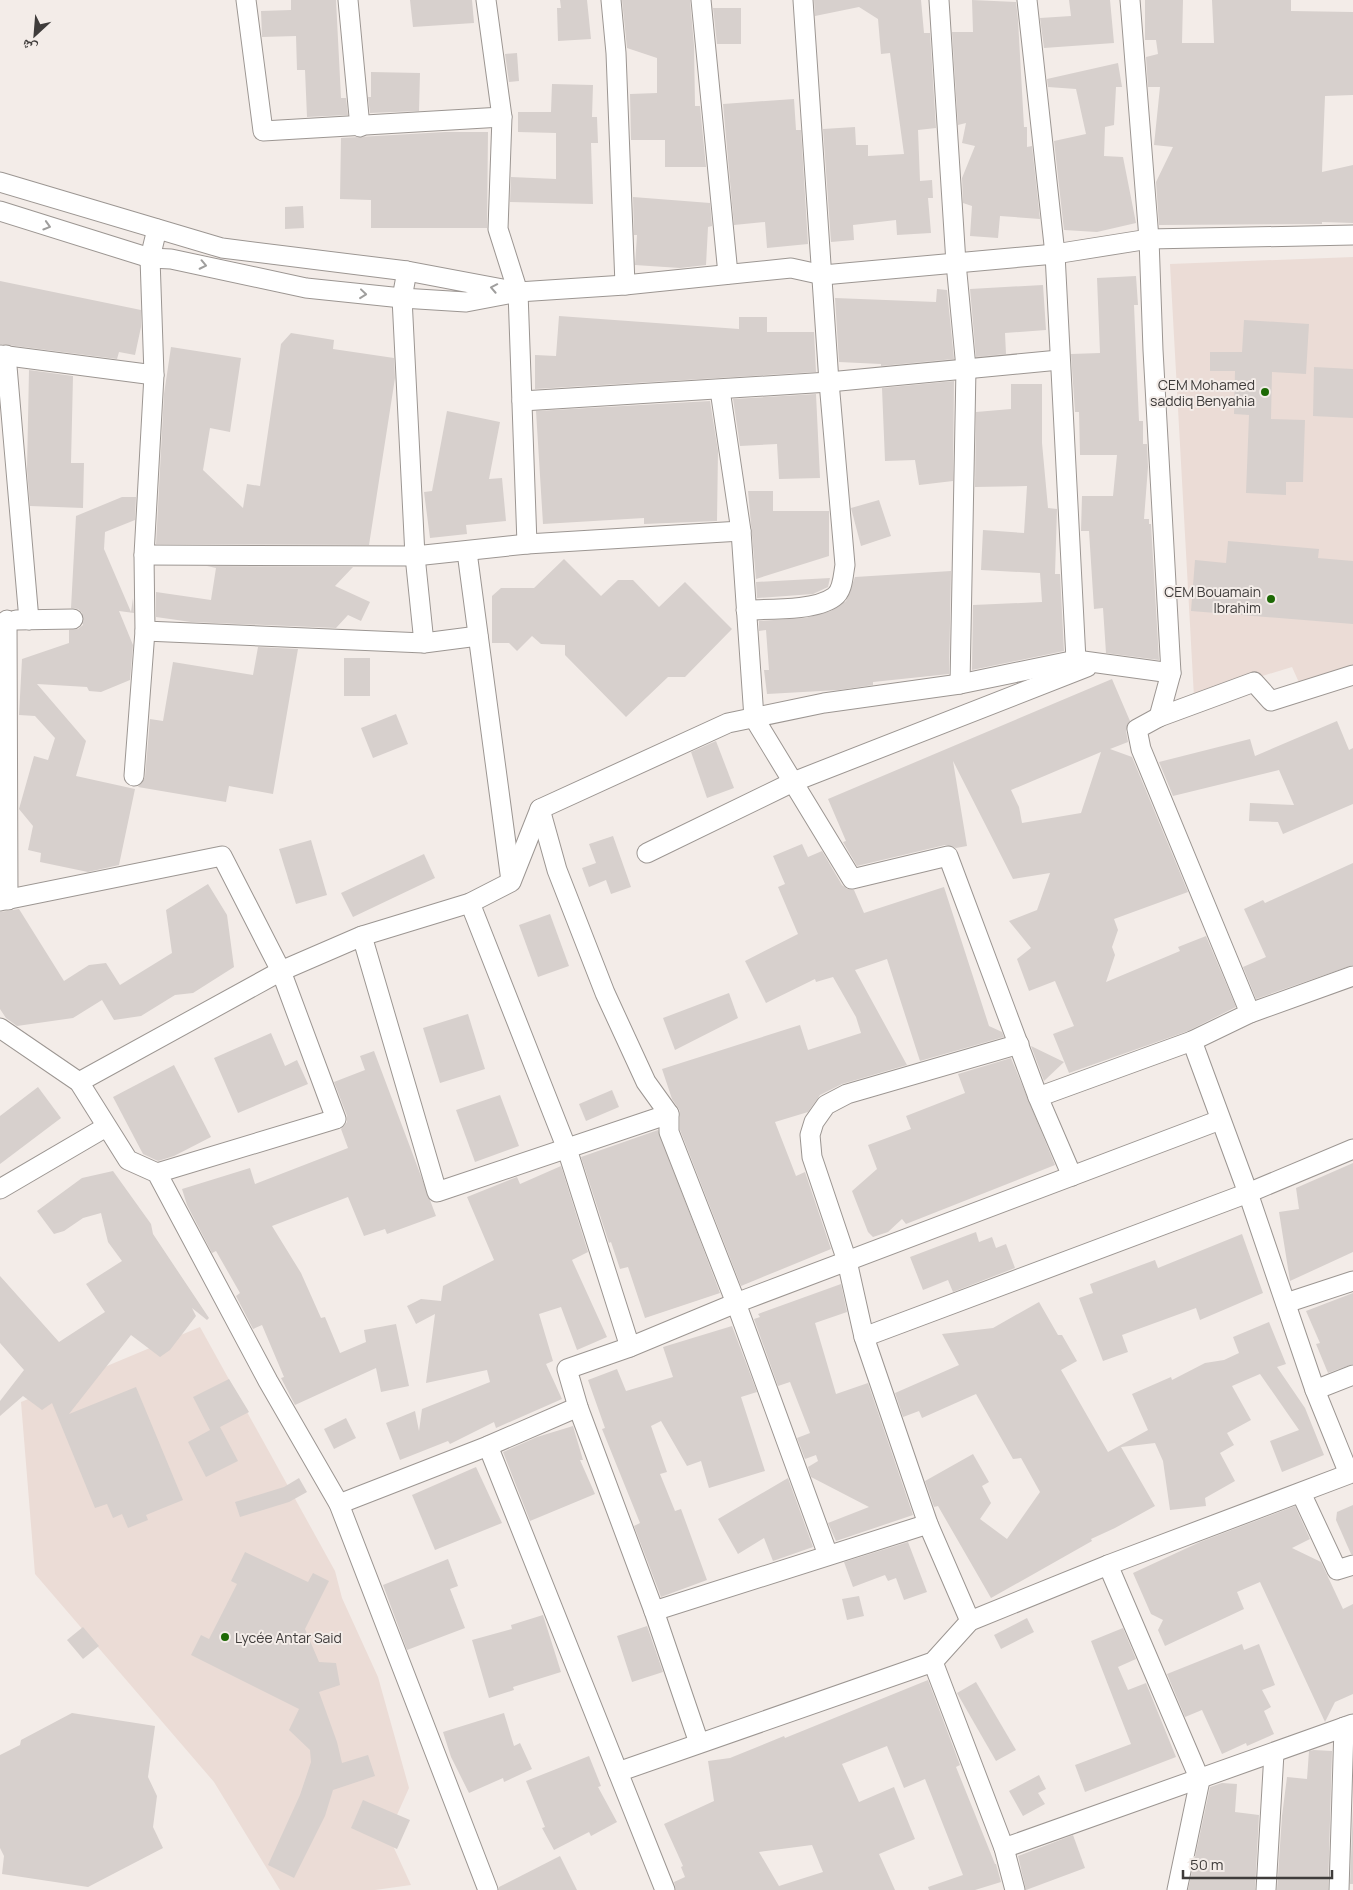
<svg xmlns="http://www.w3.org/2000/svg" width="1353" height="1890" font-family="Manrope,'Noto Naskh Arabic',sans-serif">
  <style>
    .built { fill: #ebdcd6 }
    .building { fill: #d7d0cd; fill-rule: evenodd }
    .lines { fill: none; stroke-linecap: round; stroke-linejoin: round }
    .minor-casing { stroke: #9c9692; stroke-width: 21 }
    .minor { stroke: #fff; stroke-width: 19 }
    .oneway { stroke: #9f9e9d }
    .poi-dot { fill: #1c6804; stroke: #f3ece8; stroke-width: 2 }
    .labels { text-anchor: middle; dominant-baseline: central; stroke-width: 4; stroke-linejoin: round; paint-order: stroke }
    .poi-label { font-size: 14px; fill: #3f3c3b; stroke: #f3ece8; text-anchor: end }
  </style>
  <rect width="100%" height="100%" fill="#f3ece8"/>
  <g class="built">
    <polygon points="1353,257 1353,669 1301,687 1292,667 1194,697 1170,264"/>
    <polygon points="200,1327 335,1571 342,1598 378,1677 409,1788 388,1835 411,1885 375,1890 280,1890 214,1782 35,1574 21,1402"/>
  </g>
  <g class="building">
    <polygon points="291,0 336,0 341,98 346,98 348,115 307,117 305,70 297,70 296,36 262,37 261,11 291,10"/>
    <polygon points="410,0 472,0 474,23 413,27"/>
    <polygon points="560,0 587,0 591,39 558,41 557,8 561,8"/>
    <polygon points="622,0 690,0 694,45 695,106 700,106 706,167 665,167 665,140 631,140 630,94 657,93 657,58 627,48"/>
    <polygon points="814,0 921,0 924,33 930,33 936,128 918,130 920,181 932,180 933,198 928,198 931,233 897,235 896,220 853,225 854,240 831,242 823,129 855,127 856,145 868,145 868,156 904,154 890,53 881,54 878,19 859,7 815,16"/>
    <polygon points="972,0 1016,2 1018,20 1024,127 1027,127 1027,147 1032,146 1040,219 1000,216 998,238 970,236 972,206 963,203 962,178 975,146 962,143 966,123 958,125 952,32 973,32"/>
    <polygon points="1069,0 1110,0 1114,43 1044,48 1040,18 1071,16"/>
    <polygon points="1145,0 1183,0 1182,43 1214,43 1212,0 1291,0 1291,11 1353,12 1353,95 1325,96 1322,172 1353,165 1353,223 1322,222 1322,224 1159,225 1156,182 1173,147 1154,145 1160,87 1148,87 1146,57 1158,54 1156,40 1145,40"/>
    <polygon points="713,8 741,8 741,44 717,44"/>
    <polygon points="517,53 519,81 509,82 505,54"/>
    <polygon points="1118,63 1122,87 1116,87 1114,125 1105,127 1104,156 1123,157 1136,223 1097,232 1064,230 1054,141 1086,134 1076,89 1048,87 1047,79"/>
    <polygon points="371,72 420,73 419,111 370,113 368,97 371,97"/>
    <polygon points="552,84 593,85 592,117 597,117 598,143 591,143 593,204 510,202 511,177 556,179 556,133 518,132 518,112 551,112"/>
    <polygon points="794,99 796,130 801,130 808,244 767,248 765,222 734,225 723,104"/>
    <polygon points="445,132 488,132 487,228 371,228 371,200 340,199 341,138"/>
    <polygon points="633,197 710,203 712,226 708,227 706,265 680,268 635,265 637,235 634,235"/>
    <polygon points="303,206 304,228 285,229 285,207"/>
    <polygon points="1136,276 1138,305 1134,305 1139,421 1143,421 1143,444 1147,444 1148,467 1144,519 1149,519 1149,524 1151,524 1159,660 1106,653 1103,608 1094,609 1089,531 1081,531 1082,496 1113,496 1117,455 1080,455 1079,412 1075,412 1071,354 1100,353 1097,278"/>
    <polygon points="0,281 141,310 141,327 135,355 119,352 117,359 0,344"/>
    <polygon points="1043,285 1046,330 1005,333 1006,354 976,357 970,289"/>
    <polygon points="937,289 947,290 954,359 881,366 881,364 839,362 835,298 936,302"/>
    <polygon points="559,316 739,329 739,317 767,317 767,332 814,332 816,372 535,389 535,355 556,356"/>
    <polygon points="1244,320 1309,324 1306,374 1272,372 1271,419 1305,420 1303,482 1286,482 1286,495 1246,493 1249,415 1234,414 1235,371 1210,371 1210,352 1242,352"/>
    <polygon points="291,333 334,340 333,349 394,358 395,378 369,545 156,544 164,394 171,347 241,358 230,432 210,428 203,470 243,508 247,484 260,486 281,344"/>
    <polygon points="1314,367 1353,369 1353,418 1313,416"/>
    <polygon points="29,370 73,376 71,463 84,463 83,508 30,506 27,469"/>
    <polygon points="954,381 953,481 919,485 915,460 885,461 882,388"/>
    <polygon points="1011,384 1042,384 1042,443 1048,508 1057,509 1055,574 1060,574 1064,651 972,670 973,605 1042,602 1040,573 981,570 983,530 1024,533 1027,486 975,487 976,412 1011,409"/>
    <polygon points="816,394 820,478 779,479 777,444 740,446 733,399"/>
    <polygon points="710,401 718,451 717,521 644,524 644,518 543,524 536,411"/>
    <polygon points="447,411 500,422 489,479 502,478 506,521 466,525 467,534 430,538 424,492 432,491"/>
    <polygon points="748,491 773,491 773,511 829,511 829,556 756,579"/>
    <polygon points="122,497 136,497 135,520 105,532 104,549 131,612 133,598 134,613 119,611 133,645 130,680 101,692 89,691 87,687 37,684 86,741 76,776 135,789 119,865 88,872 40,862 41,853 28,850 33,826 19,809 34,756 48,760 55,738 35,716 19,715 22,659 69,643 69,630 78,629 83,625 82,613 78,609 71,608 76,516"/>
    <polygon points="879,500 891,536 861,546 851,508"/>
    <polygon points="1228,541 1319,549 1318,558 1353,561 1353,624 1191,611 1195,560 1226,563"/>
    <polygon points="564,559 601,596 618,580 633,580 659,607 685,582 732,629 685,677 668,677 626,717 565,655 565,645 541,644 532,636 517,651 509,643 492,643 492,596 501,588 534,588"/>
    <polygon points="207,566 353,567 335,586 370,602 361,621 348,615 336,628 191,622 156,617 156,592 211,600 216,568"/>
    <polygon points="951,571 949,674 873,682 873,685 839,690 767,694 764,670 769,670 766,630 759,631 759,621 805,618 831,611 846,601 855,577"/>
    <polygon points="830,578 828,587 813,594 757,598 756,582"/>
    <polygon points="258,647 298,649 273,794 229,786 226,802 138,787 145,777 150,719 163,721 173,662 253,675"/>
    <rect x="344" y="658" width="26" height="38"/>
    <path d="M 1112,679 L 1130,721 L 1126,731 L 1128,742 L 1110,749 L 1132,757 L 1188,892 L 1114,919 L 1118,930 L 1112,947 L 1115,955 L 1106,982 L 1180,951 L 1178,947 L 1206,936 L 1236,1007 L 1188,1031 L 1069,1073 L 1053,1034 L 1074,1026 L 1055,981 L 1029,991 L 1017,959 L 1031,948 L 1009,921 L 1037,910 L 1050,873 L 1013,879 L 953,761 L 967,846 L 956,848 L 945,845 L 857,866 L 843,842 L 846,841 L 828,799 ZM 1101,752 L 1081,813 L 1022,823 L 1019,807 L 1011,790 Z"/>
    <polygon points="396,714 408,744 373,758 361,728"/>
    <polygon points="1337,721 1349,750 1353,748 1353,804 1283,834 1278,822 1249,821 1250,803 1294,805 1279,770 1173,796 1159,762 1250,739 1255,756"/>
    <polygon points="716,741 734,788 707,798 691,752"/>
    <polygon points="613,836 631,887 611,894 606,880 589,887 582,868 596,863 589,844"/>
    <polygon points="311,840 327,895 296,904 279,849"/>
    <polygon points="802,844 808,857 822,851 842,885 847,889 854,890 864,913 944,887 989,1026 1002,1032 1004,1037 920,1061 887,959 855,970 907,1065 842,1084 820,1095 808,1112 775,1122 796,1176 805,1172 831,1249 741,1286 680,1130 680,1111 672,1099 662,1069 800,1025 808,1050 861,1033 856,1017 833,977 816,982 815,979 766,1003 745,961 798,934 778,887 785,884 773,856"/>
    <polygon points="424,854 435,878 353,917 341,893"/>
    <polygon points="1353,863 1353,965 1256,999 1243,967 1266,957 1244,909 1263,900 1265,903"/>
    <polygon points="208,884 227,915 234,967 193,993 175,995 141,1016 114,1020 102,1000 73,1018 17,1026 6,1018 0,1009 0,912 19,909 64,981 89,965 106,963 120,985 172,953 166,910"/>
    <polygon points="550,914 569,966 538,977 519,925"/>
    <polygon points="729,993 738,1018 675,1050 663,1018"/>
    <polygon points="468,1014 485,1069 440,1083 423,1028"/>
    <polygon points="271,1033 285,1066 297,1060 308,1084 238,1113 214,1058"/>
    <polygon points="1031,1046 1064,1062 1044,1081"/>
    <polygon points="374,1051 436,1216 387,1234 385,1229 364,1236 348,1197 272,1226 301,1273 321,1318 325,1317 340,1353 366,1342 364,1330 396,1324 409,1386 381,1392 376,1368 295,1405 281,1378 284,1377 262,1325 253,1329 236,1296 240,1293 216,1251 212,1253 187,1205 182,1189 250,1168 255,1184 348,1148 341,1129 347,1122 347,1116 334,1082 365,1070 360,1056"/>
    <polygon points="1011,1058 1055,1165 906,1224 902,1219 888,1232 873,1237 868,1232 852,1191 877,1169 868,1145 911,1129 906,1116 965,1093 958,1074"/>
    <polygon points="174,1065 211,1137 174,1156 158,1161 143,1154 113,1097"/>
    <polygon points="38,1087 61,1118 0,1164 0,1116"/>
    <polygon points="612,1090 619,1107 586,1121 579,1104"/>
    <polygon points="500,1095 519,1146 475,1162 456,1110"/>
    <polygon points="658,1130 720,1293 645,1318 628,1267 620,1269 611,1242 609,1243 581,1157"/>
    <polygon points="1353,1163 1353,1252 1290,1281 1279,1212 1299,1209 1296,1188"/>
    <polygon points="561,1166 588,1252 572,1260 607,1337 577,1350 561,1307 539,1314 553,1361 546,1364 562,1399 496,1428 494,1422 450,1444 448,1441 400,1460 386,1423 415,1411 419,1431 422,1409 490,1382 487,1370 426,1383 435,1314 416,1324 407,1306 421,1299 441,1301 443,1286 494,1260 467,1197 517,1177 520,1184"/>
    <polygon points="113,1171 151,1224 153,1234 209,1318 207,1320 192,1308 196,1316 170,1350 160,1357 131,1335 69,1414 136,1387 183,1500 146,1515 148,1520 128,1528 122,1514 113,1518 107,1504 95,1508 52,1403 42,1410 23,1396 0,1416 0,1401 24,1370 0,1343 0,1276 59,1342 105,1312 86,1284 122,1261 108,1242 101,1213 83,1218 64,1231 54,1234 37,1211 82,1178"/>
    <polygon points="976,1232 979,1242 992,1237 996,1248 1006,1244 1015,1268 953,1292 948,1280 923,1290 910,1257"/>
    <polygon points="1242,1234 1263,1293 1200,1320 1196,1308 1122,1335 1128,1352 1103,1361 1079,1298 1093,1293 1090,1284 1155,1260 1158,1268"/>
    <polygon points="841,1284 847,1312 815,1323 836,1394 868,1383 913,1515 836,1541 828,1523 869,1507 811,1477 808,1467 818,1461 816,1455 805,1459 797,1438 810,1433 790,1382 778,1386 754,1319 760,1317 758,1314"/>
    <polygon points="1353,1293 1353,1364 1328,1373 1316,1344 1320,1343 1306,1311"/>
    <polygon points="1039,1302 1058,1335 1062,1335 1077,1361 1061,1370 1108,1452 1148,1430 1132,1394 1171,1377 1172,1380 1205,1363 1224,1360 1239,1353 1233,1337 1269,1322 1286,1364 1277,1367 1305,1408 1324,1455 1282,1472 1270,1441 1299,1430 1260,1374 1232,1386 1251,1420 1227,1433 1234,1445 1220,1453 1235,1481 1205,1498 1206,1506 1170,1510 1163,1461 1155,1443 1121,1447 1155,1506 1115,1528 1091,1539 1092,1541 991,1598 938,1506 934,1507 925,1481 973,1454 989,1482 982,1486 991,1503 980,1519 1007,1539 1040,1492 1021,1458 1013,1459 976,1394 922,1418 919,1411 903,1417 895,1393 959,1365 942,1334 993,1328"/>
    <polygon points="732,1326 757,1392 741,1397 765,1471 709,1488 701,1461 687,1466 661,1421 651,1426 667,1472 660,1474 675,1511 681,1509 707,1580 661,1597 634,1526 640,1523 602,1429 605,1428 588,1380 617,1369 626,1391 673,1377 663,1347"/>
    <polygon points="229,1379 249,1412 220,1427 238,1461 206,1477 188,1442 210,1430 193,1397"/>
    <polygon points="346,1418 356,1438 334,1449 324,1429"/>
    <polygon points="573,1426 583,1460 580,1460 595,1494 530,1521 503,1452 537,1437"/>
    <polygon points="476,1467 502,1523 435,1550 412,1495"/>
    <polygon points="299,1478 307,1492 289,1502 240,1517 235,1502 284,1487"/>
    <polygon points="788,1478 813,1547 773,1561 764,1538 738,1554 718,1519"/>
    <polygon points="1353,1505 1353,1554 1351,1554 1336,1520 1337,1512"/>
    <polygon points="1295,1506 1310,1539 1292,1548 1321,1562 1343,1609 1353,1604 1353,1694 1335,1702 1325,1722 1260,1582 1237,1592 1244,1609 1165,1646 1158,1630 1163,1620 1151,1614 1133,1573 1200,1542"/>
    <polygon points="908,1542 927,1592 904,1600 896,1578 888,1581 885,1575 853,1587 844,1562"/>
    <polygon points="245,1552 308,1582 313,1573 329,1581 305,1629 319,1662 336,1663 340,1685 319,1692 337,1742 342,1763 368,1755 375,1776 333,1790 325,1816 294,1878 268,1865 300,1795 311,1762 310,1750 289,1730 299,1709 191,1655 201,1635 209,1639 237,1584 231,1581"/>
    <polygon points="448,1559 458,1586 450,1589 465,1628 407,1650 383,1585"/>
    <polygon points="859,1596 864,1616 847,1620 842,1599"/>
    <polygon points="543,1615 561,1672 513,1687 514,1690 489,1698 472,1640 512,1629 511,1625"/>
    <polygon points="1027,1618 1034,1632 1001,1649 994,1635"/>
    <polygon points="647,1626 663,1672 632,1682 617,1636"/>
    <polygon points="83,1627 99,1646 83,1659 67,1640"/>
    <polygon points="1123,1628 1136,1659 1118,1667 1128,1690 1146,1683 1176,1757 1085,1792 1075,1765 1131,1744 1091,1641"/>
    <polygon points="1242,1644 1244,1650 1259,1644 1275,1685 1262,1690 1271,1707 1264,1711 1274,1734 1247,1746 1246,1743 1222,1754 1202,1710 1185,1717 1167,1674"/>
    <path d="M 928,1680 L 960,1765 L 956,1767 L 995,1864 L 996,1864 L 1001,1882 L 975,1890 L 929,1890 L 928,1887 L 963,1875 L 925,1779 L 904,1788 L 887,1746 L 842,1764 L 859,1802 L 894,1787 L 915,1839 L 879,1854 L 895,1890 L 676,1890 L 674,1882 L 685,1877 L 681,1867 L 683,1866 L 664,1824 L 714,1801 L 708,1761 L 730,1758 L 784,1736 L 785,1738 ZM 812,1845 L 823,1872 L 779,1886 L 759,1852 Z"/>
    <polygon points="976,1682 1016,1750 996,1761 957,1693"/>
    <polygon points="72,1713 155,1726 148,1777 157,1796 153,1827 163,1848 88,1887 2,1874 4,1856 0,1848 0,1755 20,1745 21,1740"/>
    <polygon points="504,1713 514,1746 520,1743 532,1769 504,1782 503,1778 469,1793 451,1757 443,1732"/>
    <polygon points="1314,1750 1332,1751 1328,1890 1277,1890 1282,1816 1287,1777 1307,1779 1309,1751"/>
    <polygon points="589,1756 601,1786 598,1787 617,1822 591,1836 589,1832 554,1850 542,1828 545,1827 526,1781"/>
    <polygon points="1039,1775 1046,1789 1038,1793 1045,1804 1023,1816 1009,1791"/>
    <polygon points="1222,1783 1237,1784 1235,1812 1259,1815 1255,1890 1188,1890 1210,1787"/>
    <polygon points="363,1800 410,1820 397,1849 351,1828"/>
    <polygon points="1353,1805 1353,1884 1350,1884"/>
    <polygon points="1073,1835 1085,1868 1026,1890 1018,1856"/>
    <polygon points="560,1856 577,1890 499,1890 499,1887"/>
  </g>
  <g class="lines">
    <defs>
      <g id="minor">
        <polyline points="246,0 263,131 502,117"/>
        <polyline points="348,0 360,127"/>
        <polyline points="486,0 502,117 498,229 518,292 625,285 791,268 823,275 1055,254 1149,239 1353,235"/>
        <polyline points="611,0 616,53 625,285"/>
        <polyline points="701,0 728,274"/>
        <polyline points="939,0 956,263 966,368 960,684"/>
        <polyline points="1027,0 1055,254 1076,660"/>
        <polyline points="1130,0 1149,239 1153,350 1171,673 1159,717 1254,682 1271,701 1353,675"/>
        <polyline points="0,182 222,248 407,271 518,292 466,302 402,298 306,288 171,259 150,258 0,211"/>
        <polyline points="407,271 402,298 415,556 424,643"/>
        <polyline points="518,292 527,544"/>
        <polyline points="0,355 154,375"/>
        <polyline points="6,355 29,620"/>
        <polyline points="720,390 741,531 754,718 852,879 948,856 1038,1097 1072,1176"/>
        <polyline points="522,401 829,382 1059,360"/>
        <polyline points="467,552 511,881"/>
        <polyline points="144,555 415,556 527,544 741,531"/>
        <path d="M 746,610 C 770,609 815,611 834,597 C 843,591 843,576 845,565 L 829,382 L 803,0"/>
        <polyline points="7,620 8,900"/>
        <polyline points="16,620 73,619"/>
        <polyline points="145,631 424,643 478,636"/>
        <polyline points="1159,717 1137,729 1141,749 1250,1013"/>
        <polyline points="134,776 145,631 144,555 154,375 150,258 157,229"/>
        <polyline points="540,809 557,870 605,993 646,1082 669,1114 669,1132 736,1303 828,1555"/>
        <polyline points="647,853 793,782 1087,667"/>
        <polyline points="0,901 222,856 281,971 336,1119 157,1173"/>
        <polyline points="470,903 567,1149 630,1347"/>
        <polyline points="362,936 437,1192 669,1114"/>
        <polyline points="0,1028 79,1082 128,1160 157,1173 268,1381 339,1504 488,1890"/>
        <polyline points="79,1082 281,971 362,936 470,903 511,882 540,809 728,723 824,703 960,684 1076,660 1171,673"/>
        <polyline points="1038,1097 1192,1041 1250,1013 1353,976"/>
        <polyline points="0,1189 106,1127"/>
        <polyline points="1286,1303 1353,1281"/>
        <polyline points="864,1337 1248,1193 1353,1149"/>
        <polyline points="1315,1390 1353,1375"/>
        <polyline points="488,1446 665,1890"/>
        <polyline points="1301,1493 1337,1570 1353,1565"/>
        <polyline points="339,1504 488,1446 578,1407"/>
        <polyline points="1108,1565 1200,1780 1177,1890"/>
        <polyline points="654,1611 928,1524"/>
        <polyline points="970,1621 928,1524 864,1337 847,1261 812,1157 810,1135 814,1122 826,1105 847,1094 1019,1044"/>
        <polyline points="933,1662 1004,1848 1015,1890"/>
        <polyline points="699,1743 654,1611 578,1407 567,1369 630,1347 736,1303 1220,1120"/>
        <polyline points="618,1772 933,1662 970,1621 1108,1565 1349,1474 1315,1390 1248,1193 1192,1041"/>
        <polyline points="1004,1848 1353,1724"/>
        <polyline points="1266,1890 1274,1753"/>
        <polyline points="1339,1890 1344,1727"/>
      </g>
    </defs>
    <use href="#minor" class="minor-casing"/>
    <use href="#minor" class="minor"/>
  </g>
  <defs><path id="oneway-chevron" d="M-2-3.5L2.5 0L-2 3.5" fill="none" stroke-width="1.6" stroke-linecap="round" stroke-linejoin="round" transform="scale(1.25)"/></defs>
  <g class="oneway">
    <use href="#oneway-chevron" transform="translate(47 226) rotate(17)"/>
    <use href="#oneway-chevron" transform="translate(203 265) rotate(12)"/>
    <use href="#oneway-chevron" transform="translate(494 288) rotate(-169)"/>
    <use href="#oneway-chevron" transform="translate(363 294) rotate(6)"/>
  </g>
  <g class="poi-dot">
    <circle cx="1265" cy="392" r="5"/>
    <circle cx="1271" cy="599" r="5"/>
    <circle cx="225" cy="1637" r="5"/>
  </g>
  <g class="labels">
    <g class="poi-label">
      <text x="1255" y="384">CEM Mohamed<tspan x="1255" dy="16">saddiq Benyahia</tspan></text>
      <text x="1261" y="591">CEM Bouamain<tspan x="1261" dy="16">Ibrahim</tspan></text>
      <text x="235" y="1637" text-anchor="start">Lycée Antar Said</text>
    </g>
  </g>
  <g transform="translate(35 35) rotate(206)" stroke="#f3ece8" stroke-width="4" paint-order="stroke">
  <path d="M0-4L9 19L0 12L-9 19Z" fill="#3f3c3b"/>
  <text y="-8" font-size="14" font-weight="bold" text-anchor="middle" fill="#3f3c3b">ش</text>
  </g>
  <path d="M1183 1870v8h149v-8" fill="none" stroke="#3f3c3b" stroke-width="2.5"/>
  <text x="1190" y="1870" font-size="15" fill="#3f3c3b" stroke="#f3ece8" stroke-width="4" paint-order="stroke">50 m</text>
</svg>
